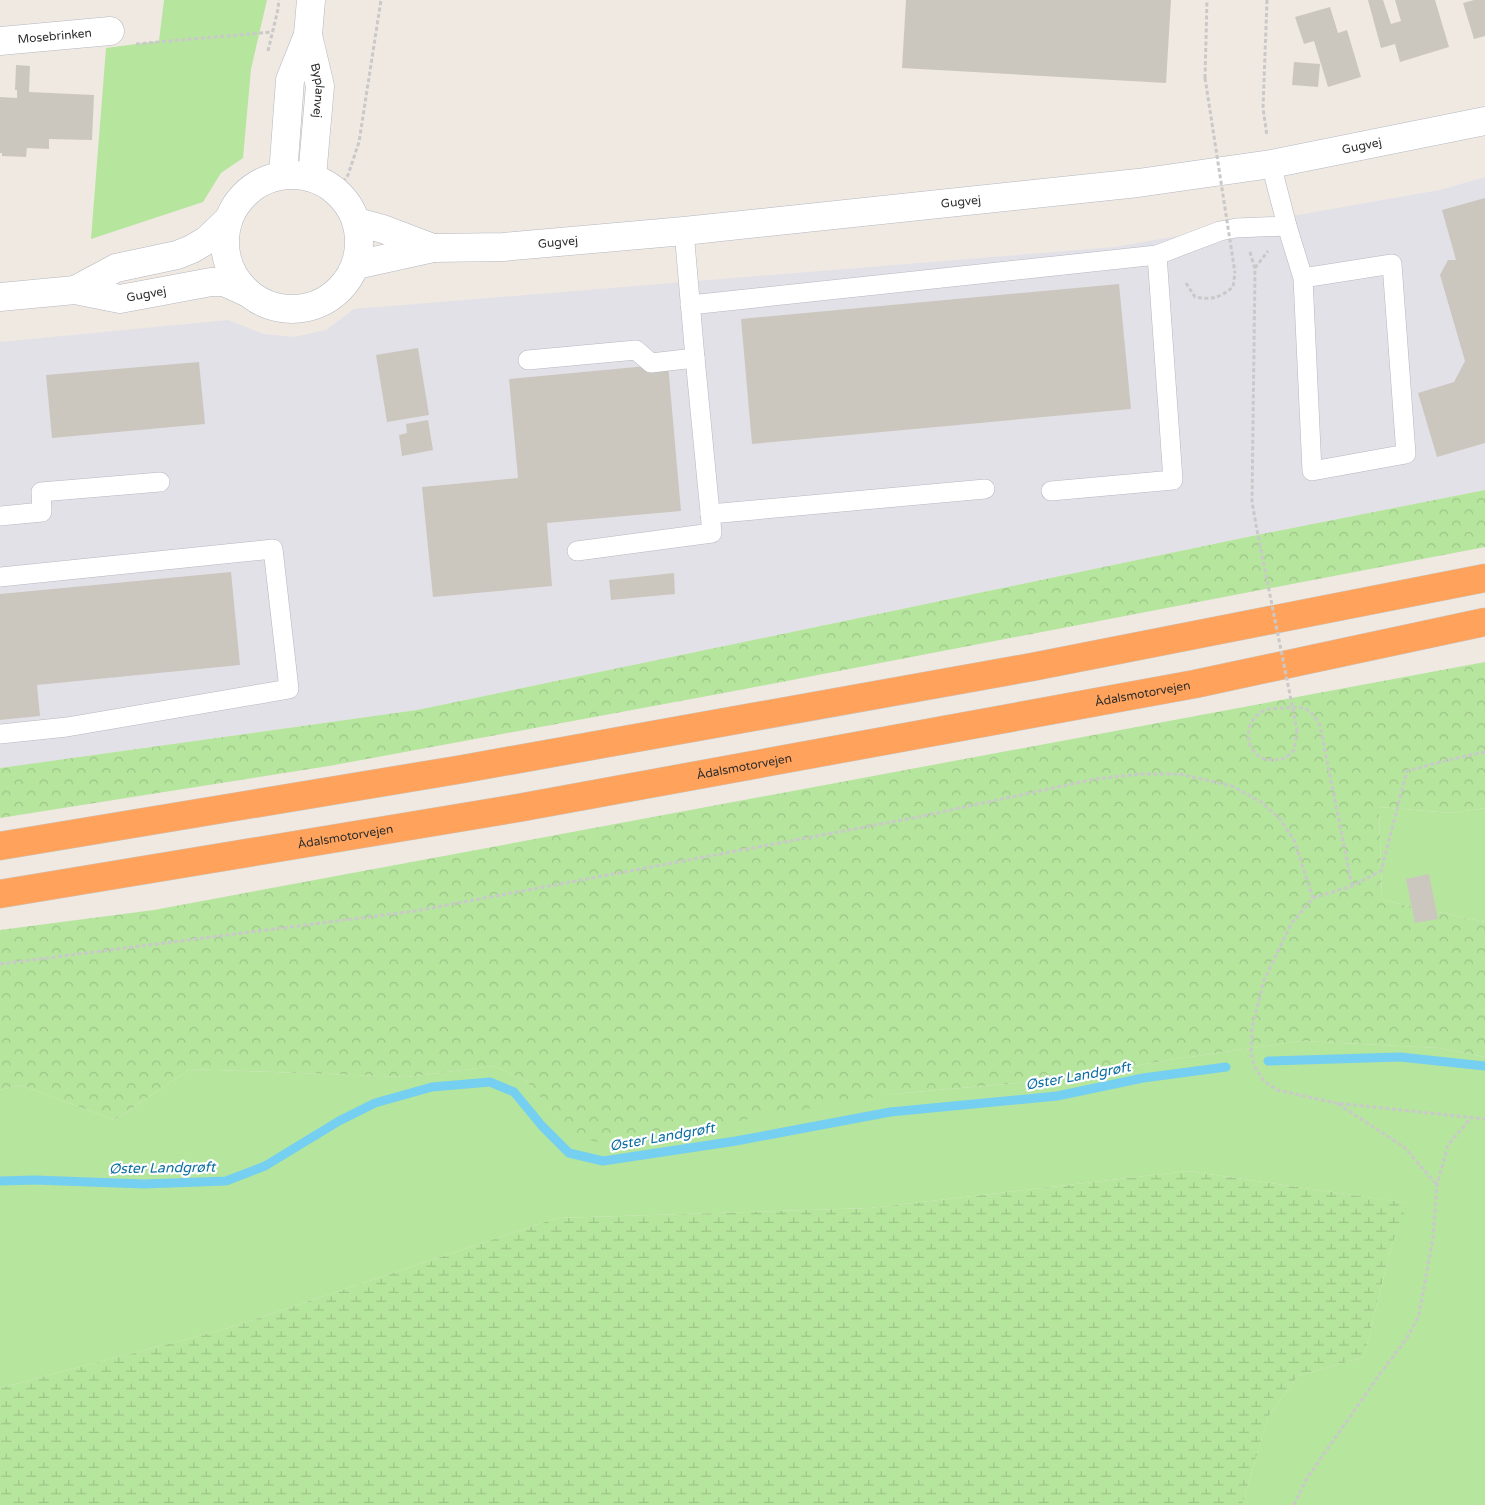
<svg xmlns="http://www.w3.org/2000/svg" width="1485" height="1505" font-family="'Varela Round',sans-serif">
  <style>
    .industrial { fill: #e3e1e8 }
    .grass { fill: #b6e59e }
    .forest { fill: url(#forest-crowns) }
    .wetland { fill: url(#wetland-marsh) }
    .lines { fill: none; stroke-linecap: round; stroke-linejoin: round }
    .stream { stroke: #75cff0; stroke-width: 9 }
    .building { fill: #cbc7bf }
    .service-casing { stroke: #b4b7c1; stroke-width: 20 }
    .minor-casing { stroke: #b4b7c1; stroke-width: 29 }
    .tertiary-casing { stroke: #b4b7c1; stroke-width: 29 }
    .motorway-casing { stroke: #c9c9c9; stroke-width: 29 }
    .path { stroke: #c9c9c9; stroke-width: 3; stroke-dasharray: 4 2.5; stroke-linecap: butt }
    .service { stroke: #fff; stroke-width: 19 }
    .minor { stroke: #fff; stroke-width: 28 }
    .tertiary { stroke: #fff; stroke-width: 28 }
    .motorway { stroke: #ffa35c; stroke-width: 28 }
    .path-bridge { stroke: #c9c9c9; stroke-width: 3; stroke-dasharray: 4 2.5; stroke-linecap: butt }
    .labels { text-anchor: middle; dominant-baseline: central; stroke-width: 4.5; stroke-linejoin: round; paint-order: stroke }
    .street-label { font-size: 12px; fill: #2e2e2e; stroke: #fff }
    .water-label { font-size: 14px; font-style: italic; fill: #0d6fa3; stroke: #fff }
  </style>
  <defs>
    <pattern id="forest-crowns" width="20" height="18" patternUnits="userSpaceOnUse" patternTransform="scale(1.25)"><rect width="20" height="18" fill="#b6e59e"/><path d="M2 6a3 3 0 1 1 6 0M12 15a3 3 0 1 1 6 0" fill="none" stroke="#9dc588"/></pattern>
    <pattern id="wetland-marsh" width="20" height="14" patternUnits="userSpaceOnUse" patternTransform="scale(1.25)"><rect width="20" height="14" fill="#b6e59e"/><path d="M1 5h8M5 5V1M11 12h8M15 12V8" fill="none" stroke="#9dc588"/></pattern>
  </defs>
  <rect width="100%" height="100%" fill="#efe9e1"/>
  <polygon class="industrial" points="1485,177 1485,490 1257,535 417,710 0,768 0,342 228,320 264,334 294,337 326,330 354,309 1115,247 1440,190"/>
  <g class="grass">
    <polygon points="164,0 267,0 251,69 243,158 221,173 203,202 91,239 106,48 159,41"/>
    <polygon points="1379,807 1451,813 1485,808 1485,922 1382,900"/>
    <polygon points="1301,1041 1439,1048 1485,1057 1485,1505 1242,1505 1268,1417 1298,1376 1364,1357 1391,1247 1407,1203 1188,1171 870,1208 557,1218 229,1328 0,1388 0,1090 21,1085 114,1120 190,1069 408,1077 494,1066 526,1081 575,1136 892,1094 1053,1080 1169,1060"/>
  </g>
  <g class="forest">
    <polygon points="1485,490 1485,547 729,692 329,766 0,818 0,768 417,710 1257,535"/>
    <polygon points="1485,662 1485,808 1451,813 1379,807 1382,900 1485,922 1485,1057 1439,1048 1301,1041 1169,1060 1053,1080 892,1094 606,1144 575,1137 526,1081 494,1066 408,1077 190,1069 114,1120 21,1085 0,1090 0,930 154,910"/>
  </g>
  <polygon class="wetland" points="1188,1171 1408,1203 1391,1247 1364,1357 1298,1376 1268,1417 1242,1505 0,1505 0,1388 229,1328 557,1218 870,1208"/>
  <g class="lines">
    <g class="stream">
      <polyline points="1268,1061 1400,1057 1485,1066"/>
      <polyline points="0,1181 35,1180 144,1184 226,1181 265,1166 339,1121 375,1103 432,1087 490,1082 514,1092 542,1126 569,1153 603,1161 736,1141 890,1112 1057,1096 1143,1078 1226,1067"/>
    </g>
  </g>
  <g class="building">
    <polygon points="906,0 1171,0 1166,83 902,68"/>
    <polygon points="1368,0 1383,0 1391,24 1401,21 1395,0 1435,0 1449,47 1400,62 1395,44 1381,48"/>
    <polygon points="1474,0 1485,0 1485,36 1474,39 1463,3"/>
    <polygon points="1330,7 1338,33 1347,30 1361,77 1328,87 1314,41 1304,44 1295,17"/>
    <polygon points="1294,62 1320,64 1318,87 1292,85"/>
    <polygon points="16,65 30,66 29,92 94,95 92,140 49,139 49,149 27,148 26,157 2,156 2,153 0,153 0,97 17,98 17,90 15,90"/>
    <polygon points="1485,198 1485,443 1437,457 1418,393 1454,382 1465,361 1440,275 1448,260 1456,260 1442,210"/>
    <polygon points="1119,284 1131,409 752,444 741,319"/>
    <polygon points="418,348 429,415 387,422 376,355"/>
    <polygon points="199,362 205,424 52,438 46,375"/>
    <polygon points="668,364 681,511 547,523 552,586 433,597 422,487 518,478 509,379"/>
    <polygon points="428,420 433,450 402,456 399,435 407,433 406,424"/>
    <polygon points="231,572 240,665 37,685 40,716 0,720 0,594"/>
    <polygon points="674,573 675,594 611,600 609,580"/>
    <polygon points="1429,874 1438,919 1415,923 1406,879"/>
  </g>
  <g class="lines">
    <defs>
      <g id="service">
        <polyline points="1271,164 1287,226 1303,278 1392,264 1406,454 1312,471 1303,278"/>
        <polyline points="690,305 1157,255"/>
        <polyline points="528,360 636,350 651,363 695,358 684,231"/>
        <polyline points="1051,491 1173,480 1157,255 1220,231 1236,228 1287,226"/>
        <polyline points="710,514 985,489"/>
        <polyline points="0,516 42,512 41,492 160,482"/>
        <polyline points="577,551 712,533 695,358"/>
        <polyline points="0,577 273,549 289,689 67,727 0,734"/>
      </g>
      <g id="minor">
        <path id="s1" d="M 0,41 L 110,31"/>
      </g>
      <g id="tertiary">
        <path id="s2" d="M 311,0 L 308,35 L 320,86 L 312,177"/>
        <circle cx="292" cy="242" r="67"/>
        <polyline points="283,175 290,80 308,35"/>
        <polyline points="357,222 383,229 433,248"/>
        <path id="s3" d="M 356,265 L 433,248 L 503,247 L 684,231 L 1138,183 L 1271,164 L 1485,121"/>
        <polyline points="75,290 116,268 177,255 192,249 207,240 228,220"/>
        <path id="s4" d="M 0,297 L 75,290 L 120,299 L 211,282 L 224,282 L 246,292"/>
      </g>
      <g id="motorway">
        <polyline points="0,846 463,769 1032,667 1485,578"/>
        <path id="s5" d="M 0,894 L 518,808 L 1195,684 L 1485,622"/>
      </g>
    </defs>
    <use href="#service" class="service-casing"/>
    <use href="#minor" class="minor-casing"/>
    <use href="#tertiary" class="tertiary-casing"/>
    <use href="#motorway" class="motorway-casing"/>
    <g class="path">
      <polyline points="1267,0 1263,108 1267,136"/>
      <polyline points="136,44 272,32"/>
      <polyline points="268,51 278,9 279,0"/>
      <polyline points="1205,78 1207,0"/>
      <polyline points="343,182 348,175 359,142 381,0"/>
      <polyline points="1250,252 1255,269 1252,502 1257,530"/>
      <polyline points="1255,268 1268,251"/>
      <path d="M 1186,283 L 1195,297 C 1213,300 1219,298 1233,287 L 1235,273"/>
      <path d="M 1297,730 L 1294,750 C 1291,753 1288,756 1285,758 C 1282,760 1277,759 1274,760 C 1244,761 1239,720 1266,710 C 1272,708 1280,708 1286,708 C 1306,706 1309,708 1320,725 L 1352,886"/>
      <polyline points="1485,752 1452,759 1407,771 1381,871 1352,886 1313,898 1291,924 1264,980 1252,1028 1251,1052 1254,1066 1264,1081 1277,1090 1336,1103 1485,1119"/>
      <polyline points="0,964 415,911 913,818 1095,779 1140,774 1180,774 1232,786 1261,802 1280,819 1294,840 1313,898"/>
      <polyline points="1338,1104 1404,1147 1437,1185"/>
      <polyline points="1294,1505 1307,1478 1382,1371 1407,1338 1419,1315 1433,1238 1437,1185 1448,1145 1471,1118"/>
    </g>
    <use href="#service" class="service"/>
    <use href="#minor" class="minor"/>
    <use href="#tertiary" class="tertiary"/>
    <use href="#motorway" class="motorway"/>
    <g class="path-bridge">
      <polyline points="1205,78 1235,273"/>
      <polyline points="1257,530 1297,730"/>
    </g>
  </g>
  <g class="labels">
    <g class="street-label">
      <text stroke="none"><textPath href="#s1" startOffset="55">Mosebrinken</textPath></text>
      <text stroke="none"><textPath href="#s2" startOffset="92">Byplanvej</textPath></text>
      <text stroke="none"><textPath href="#s3" startOffset="1014">Gugvej</textPath></text>
      <text stroke="none"><textPath href="#s3" startOffset="609">Gugvej</textPath></text>
      <text stroke="none"><textPath href="#s3" startOffset="204">Gugvej</textPath></text>
      <text stroke="none"><textPath href="#s4" startOffset="148">Gugvej</textPath></text>
      <text stroke="none"><textPath href="#s5" startOffset="1160">Ådalsmotorvejen</textPath></text>
      <text stroke="none"><textPath href="#s5" startOffset="755">Ådalsmotorvejen</textPath></text>
      <text stroke="none"><textPath href="#s5" startOffset="350">Ådalsmotorvejen</textPath></text>
    </g>
    <g class="water-label">
      <text transform="translate(1078 1076) rotate(-10)">Øster Landgrøft</text>
      <text transform="translate(662 1137) rotate(-10)">Øster Landgrøft</text>
      <text transform="translate(162 1168) rotate(-1)">Øster Landgrøft</text>
    </g>
  </g>
</svg>
